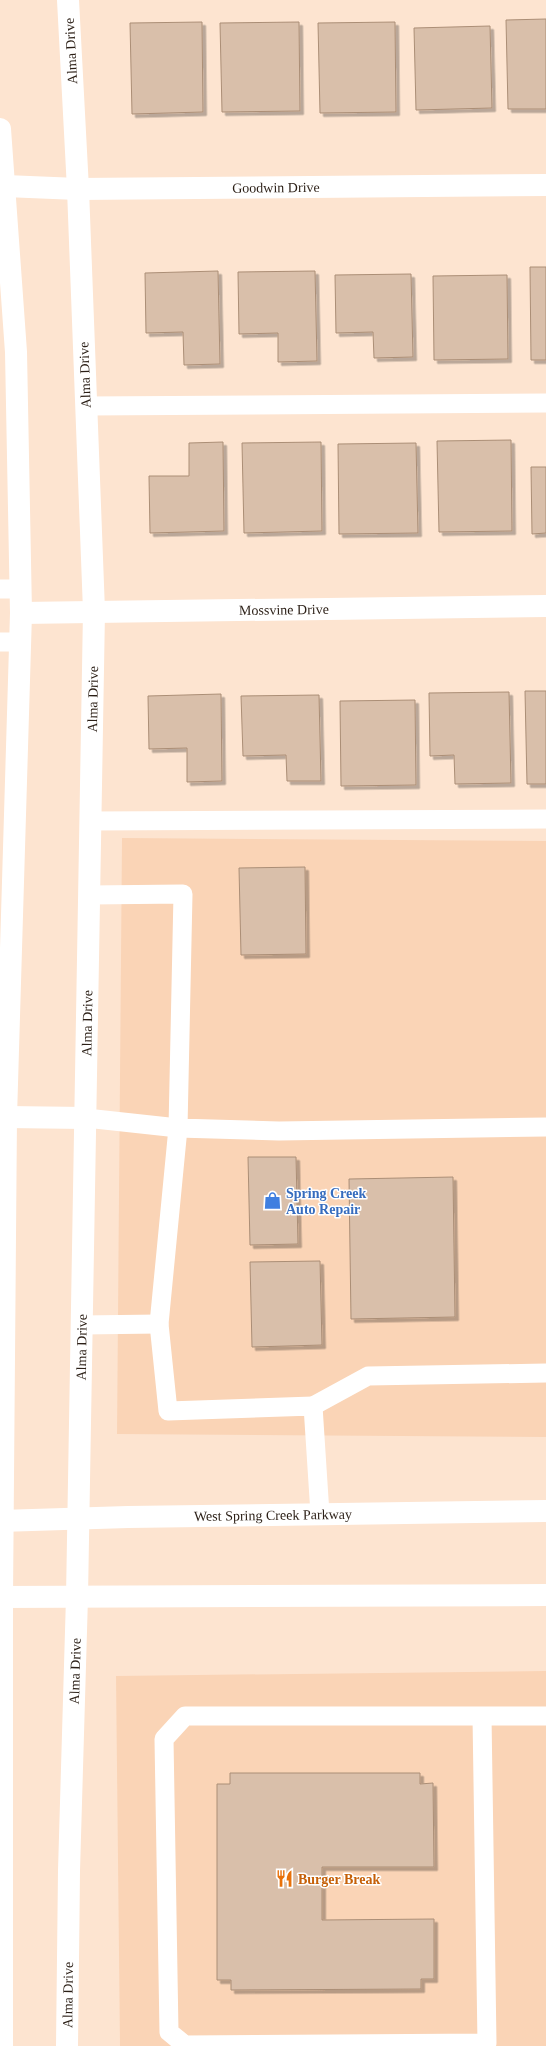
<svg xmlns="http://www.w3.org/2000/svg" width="546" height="2046" font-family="Georgia,serif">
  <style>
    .built { fill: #fad4b6 }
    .building { fill: #d9bfaa; stroke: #ab8e76; filter: url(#shadow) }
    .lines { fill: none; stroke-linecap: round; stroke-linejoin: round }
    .lane { stroke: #fff; stroke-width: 19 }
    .street { stroke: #fff; stroke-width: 22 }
    .secondary { stroke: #fff; stroke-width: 22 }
    .primary { stroke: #fff; stroke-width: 22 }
    .labels { text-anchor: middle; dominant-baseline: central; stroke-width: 3; stroke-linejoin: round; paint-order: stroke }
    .street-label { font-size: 14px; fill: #2b1f16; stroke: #fff }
    .shop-label { font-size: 14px; font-weight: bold; fill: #366cbe; stroke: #fff; text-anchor: start }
    .food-label { font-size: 14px; font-weight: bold; fill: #c56008; stroke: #fff; text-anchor: start }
  </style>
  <defs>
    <filter id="shadow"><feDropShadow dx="3.5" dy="3.5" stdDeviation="0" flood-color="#0004"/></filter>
  </defs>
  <rect width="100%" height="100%" fill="#fde4d0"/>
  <g class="built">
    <polygon points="122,838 546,841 546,1437 117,1434"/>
    <polygon points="546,1671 546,2046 120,2046 116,1676"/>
  </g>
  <g class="building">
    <polygon points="546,19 546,109 508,109 506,20"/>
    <polygon points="202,22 203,112 132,114 130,23"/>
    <polygon points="299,22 300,111 222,112 220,23"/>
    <polygon points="395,22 396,112 320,113 318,23"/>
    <polygon points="490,26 492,108 416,110 414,28"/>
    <polygon points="530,267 546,267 546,360 531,360"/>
    <polygon points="218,271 220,364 184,365 183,332 146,333 145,273"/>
    <polygon points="315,271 317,361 278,362 278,333 239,334 238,272"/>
    <polygon points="411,274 413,357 374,358 373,332 336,333 335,275"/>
    <polygon points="507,275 508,359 434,360 433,276"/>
    <polygon points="511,440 512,531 439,532 437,441"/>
    <polygon points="223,442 224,531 150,533 149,476 189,476 189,443"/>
    <polygon points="321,442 322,531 244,533 242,443"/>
    <polygon points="416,443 418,533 339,534 338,444"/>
    <polygon points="531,467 546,467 546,533 532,534"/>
    <polygon points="525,691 546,691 546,784 527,784"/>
    <polygon points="509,692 511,783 455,784 454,755 430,756 429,693"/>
    <polygon points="221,694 222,781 187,782 187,748 149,749 148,696"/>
    <polygon points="319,695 321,781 287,781 286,755 243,756 241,696"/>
    <polygon points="415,700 416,785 341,786 340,701"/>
    <polygon points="305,867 306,954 241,955 239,868"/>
    <polygon points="248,1157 296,1157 298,1244 250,1245"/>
    <polygon points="453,1177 455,1317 351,1319 349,1179"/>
    <polygon points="320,1261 322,1345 252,1347 250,1262"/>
    <polygon points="230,1773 420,1773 420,1784 433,1783 434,1867 322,1867 322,1920 434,1919 434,1979 421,1979 421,1989 231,1990 231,1980 217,1980 217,1784 230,1784"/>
  </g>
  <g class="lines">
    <g class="lane">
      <polyline points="86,406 546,403"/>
      <polyline points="0,589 21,589"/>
      <polyline points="0,642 20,642"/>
      <polyline points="91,821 546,819"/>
      <polyline points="90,895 183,894 178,1128 279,1131 546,1127"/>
      <polyline points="86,1118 178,1128 159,1324 168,1411 313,1406 320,1514"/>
      <polyline points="82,1325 159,1324"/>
      <polyline points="313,1406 368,1376 546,1373"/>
      <polyline points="482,1716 487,2043 185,2045 169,2032 164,1739 185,1716 546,1716"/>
    </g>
    <g class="street">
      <path id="s1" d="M 5,186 L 78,189 L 546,185"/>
      <path id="s2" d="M 21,613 L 546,606"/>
    </g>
    <g class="secondary">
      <polyline points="0,129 16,352 21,613 6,1117 2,1597 2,2046"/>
      <polyline points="6,1117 86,1118"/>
      <path id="s3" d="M 67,2046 L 69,1871 L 77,1597 L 94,611 L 78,189 L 68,0"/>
    </g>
    <g class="primary">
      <path id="s4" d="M 0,1521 L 128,1517 L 546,1511"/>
      <polyline points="0,1597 546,1595"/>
    </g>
  </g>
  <defs>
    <symbol id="shop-bare" viewBox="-9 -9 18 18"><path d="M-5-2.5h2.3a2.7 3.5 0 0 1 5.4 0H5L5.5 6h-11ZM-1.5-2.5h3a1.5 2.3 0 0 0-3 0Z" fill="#3f7fe0" stroke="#fff" stroke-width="2.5" paint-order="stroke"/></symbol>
    <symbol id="restaurant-bare" viewBox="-9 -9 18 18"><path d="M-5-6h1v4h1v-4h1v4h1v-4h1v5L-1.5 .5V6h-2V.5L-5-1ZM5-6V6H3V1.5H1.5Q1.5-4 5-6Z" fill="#e8710a" stroke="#fff" stroke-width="2.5" paint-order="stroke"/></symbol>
  </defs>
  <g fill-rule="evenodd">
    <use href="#shop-bare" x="260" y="1188" width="25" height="25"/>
    <use href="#restaurant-bare" x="272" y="1866" width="25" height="25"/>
  </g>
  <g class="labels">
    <g class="street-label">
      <text transform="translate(71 51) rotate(-93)">Alma Drive</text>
      <text stroke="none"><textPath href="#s1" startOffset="271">Goodwin Drive</textPath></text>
      <text transform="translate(85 375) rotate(-92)">Alma Drive</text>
      <text stroke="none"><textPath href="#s2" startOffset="263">Mossvine Drive</textPath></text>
      <text stroke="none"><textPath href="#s3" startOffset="1347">Alma Drive</textPath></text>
      <text stroke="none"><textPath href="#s3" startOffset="1023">Alma Drive</textPath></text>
      <text stroke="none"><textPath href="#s3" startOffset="699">Alma Drive</textPath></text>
      <text stroke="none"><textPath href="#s4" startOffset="273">West Spring Creek Parkway</textPath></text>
      <text stroke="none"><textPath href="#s3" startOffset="375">Alma Drive</textPath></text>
      <text stroke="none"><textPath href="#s3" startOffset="51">Alma Drive</textPath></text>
    </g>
    <g class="shop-label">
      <text x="286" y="1193">Spring Creek<tspan x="286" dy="16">Auto Repair</tspan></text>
    </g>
    <g class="food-label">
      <text x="298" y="1879">Burger Break</text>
    </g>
  </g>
</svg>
